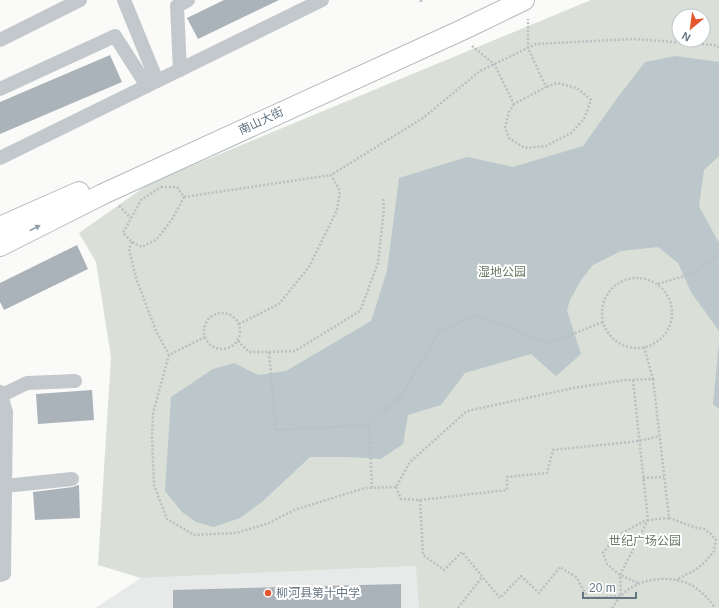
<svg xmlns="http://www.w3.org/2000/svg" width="719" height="608" font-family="Arial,'Noto Sans SC',sans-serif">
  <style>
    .built { fill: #e8e9e9 }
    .green { fill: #dadfd7; fill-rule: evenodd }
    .water { fill: #bbc7cb }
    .building { fill: #aab3b9 }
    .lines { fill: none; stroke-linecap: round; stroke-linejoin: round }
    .secondary-casing { stroke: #b3babf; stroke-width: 22 }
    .path { stroke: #bbbfc2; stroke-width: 2.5; stroke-dasharray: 2 2; stroke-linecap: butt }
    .street { stroke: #c3c8cc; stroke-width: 14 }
    .secondary { stroke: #fff; stroke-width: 20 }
    .oneway { fill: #939fa8 }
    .poi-dot { fill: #e4572e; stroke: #fff; stroke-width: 1.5 }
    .labels { text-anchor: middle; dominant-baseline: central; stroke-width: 4; stroke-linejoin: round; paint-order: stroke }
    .street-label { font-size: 12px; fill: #657683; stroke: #fff }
    .park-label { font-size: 12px; fill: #687a64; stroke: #fff }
    .poi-label { font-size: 12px; fill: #657683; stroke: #fff; text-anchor: start }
  </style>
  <rect width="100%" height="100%" fill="#fafaf8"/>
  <polygon class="built" points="417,566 419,608 95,608 141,578"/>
  <path class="green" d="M 591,0 L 719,0 L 719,608 L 419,608 L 416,566 L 141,578 L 98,565 L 111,357 L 96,262 L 79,233 L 150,183 ZM 679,16 L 703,16 L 703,40 L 679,40 Z"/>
  <g class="water">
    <polygon points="675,56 719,62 719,156 704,170 699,206 719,243 719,331 691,292 678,263 658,247 621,251 593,265 581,280 570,300 567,310 581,354 556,376 531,354 465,373 441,405 408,415 403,444 381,459 350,457 310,457 263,501 240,518 214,527 196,522 182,512 165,491 171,397 213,369 234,363 258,375 286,371 371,321 387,271 399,178 467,157 513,167 583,146 618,97 645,62"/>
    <polygon points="719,342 719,409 713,404"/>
  </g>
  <g class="building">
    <polygon points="224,0 279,0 198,39 187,18"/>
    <polygon points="110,55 122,82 0,134 0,102"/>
    <polygon points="77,245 88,269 4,310 0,302 0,283"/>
    <polygon points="92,390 94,420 38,424 36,394"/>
    <polygon points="78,485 79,485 80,518 35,520 33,492 73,487"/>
    <polygon points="401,584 401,608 173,608 173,590"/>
  </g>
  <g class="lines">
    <defs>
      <g id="secondary">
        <polyline points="0,227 79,192"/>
        <polyline points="0,246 103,194 462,30 524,0"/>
      </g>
    </defs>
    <use href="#secondary" class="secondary-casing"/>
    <g class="path">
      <polyline points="421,0 421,4"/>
      <polyline points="472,46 494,64 514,104 546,87 528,48 528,19"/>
      <polyline points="514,104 509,112 505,127 509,138 525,148 546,146 571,133 584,119 591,100 577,88 557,83 546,87"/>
      <polygon points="161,187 177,187 184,197 173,218 157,239 142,247 132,242 123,233 141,200"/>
      <polyline points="184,197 331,175"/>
      <polyline points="119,206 131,218"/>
      <polyline points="132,242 129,249 136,278 156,331 169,355"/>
      <circle cx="637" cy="313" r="35"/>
      <polyline points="658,284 694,273 719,254"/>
      <circle cx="222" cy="331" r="18"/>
      <polyline points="239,324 279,304 309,267 337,210 340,191 331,175 423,118 480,71 536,44 634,39 714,45 719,47"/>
      <polyline points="205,337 169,355 153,413 152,436 154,485 167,519 194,535 236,533 269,523 294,510 365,488 396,487 410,462 467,411 573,388 626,380 653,379 644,347"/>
      <polyline points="238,341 249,352 269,352 276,430 369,425 372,487"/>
      <polyline points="269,352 295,351 360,311 378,263 384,209 383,197"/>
      <polyline points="633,380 648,520 669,518 653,379"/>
      <polyline points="369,425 401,396 439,332 476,315 550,343 603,322"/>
      <polyline points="643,478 664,477"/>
      <polyline points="396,487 401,499 420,500 507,490 507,477 547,473 553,450 639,441 660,436"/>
      <polyline points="420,500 423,555 444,570 462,552 500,598 521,576 539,593 560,567 576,577 588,598 621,596 620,575 648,520"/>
      <polyline points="669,518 697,528 704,529 711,534 716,540 714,551 705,562 695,570 676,580"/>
      <polyline points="638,583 620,575 607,564 603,553 615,537 633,527 647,520"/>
      <polyline points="458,608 482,577"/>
      <path d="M 612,608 C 615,604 618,599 621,596 C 639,577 671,574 693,586 C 702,592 709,599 715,608"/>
    </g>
    <g class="street">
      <polyline points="124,0 157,81"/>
      <polyline points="0,40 80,0"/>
      <polyline points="180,70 177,6 188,0"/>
      <polyline points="0,89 115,36 147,86"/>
      <polyline points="0,158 322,0"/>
      <polyline points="0,392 6,412 4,574 0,575"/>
      <polyline points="0,396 27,383 75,381"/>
      <polyline points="5,486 72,479"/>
    </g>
    <use href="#secondary" class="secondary"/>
  </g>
  <defs><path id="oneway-solid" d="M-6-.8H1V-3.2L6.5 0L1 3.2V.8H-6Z"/></defs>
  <use class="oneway" href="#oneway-solid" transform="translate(35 228) rotate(-27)"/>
  <circle class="poi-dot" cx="268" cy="593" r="4"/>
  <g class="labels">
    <g class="street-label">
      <text transform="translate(261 121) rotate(-25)">南山大街</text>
    </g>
    <g class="park-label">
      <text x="502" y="272">湿地公园</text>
      <text x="645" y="541">世纪广场公园</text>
    </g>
    <g class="poi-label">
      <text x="276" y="593">柳河县第十中学</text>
    </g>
  </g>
  <g transform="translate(691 28) rotate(209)"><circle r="19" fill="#ffffff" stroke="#c1c8cd"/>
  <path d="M0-3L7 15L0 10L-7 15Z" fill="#e4572e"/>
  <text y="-6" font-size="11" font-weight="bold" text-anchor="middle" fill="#657683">N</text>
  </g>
  <path d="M583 592v6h53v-6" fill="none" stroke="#657683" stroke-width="2"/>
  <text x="589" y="592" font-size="12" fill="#657683" stroke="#ffffff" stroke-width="3" paint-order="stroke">20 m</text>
</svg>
